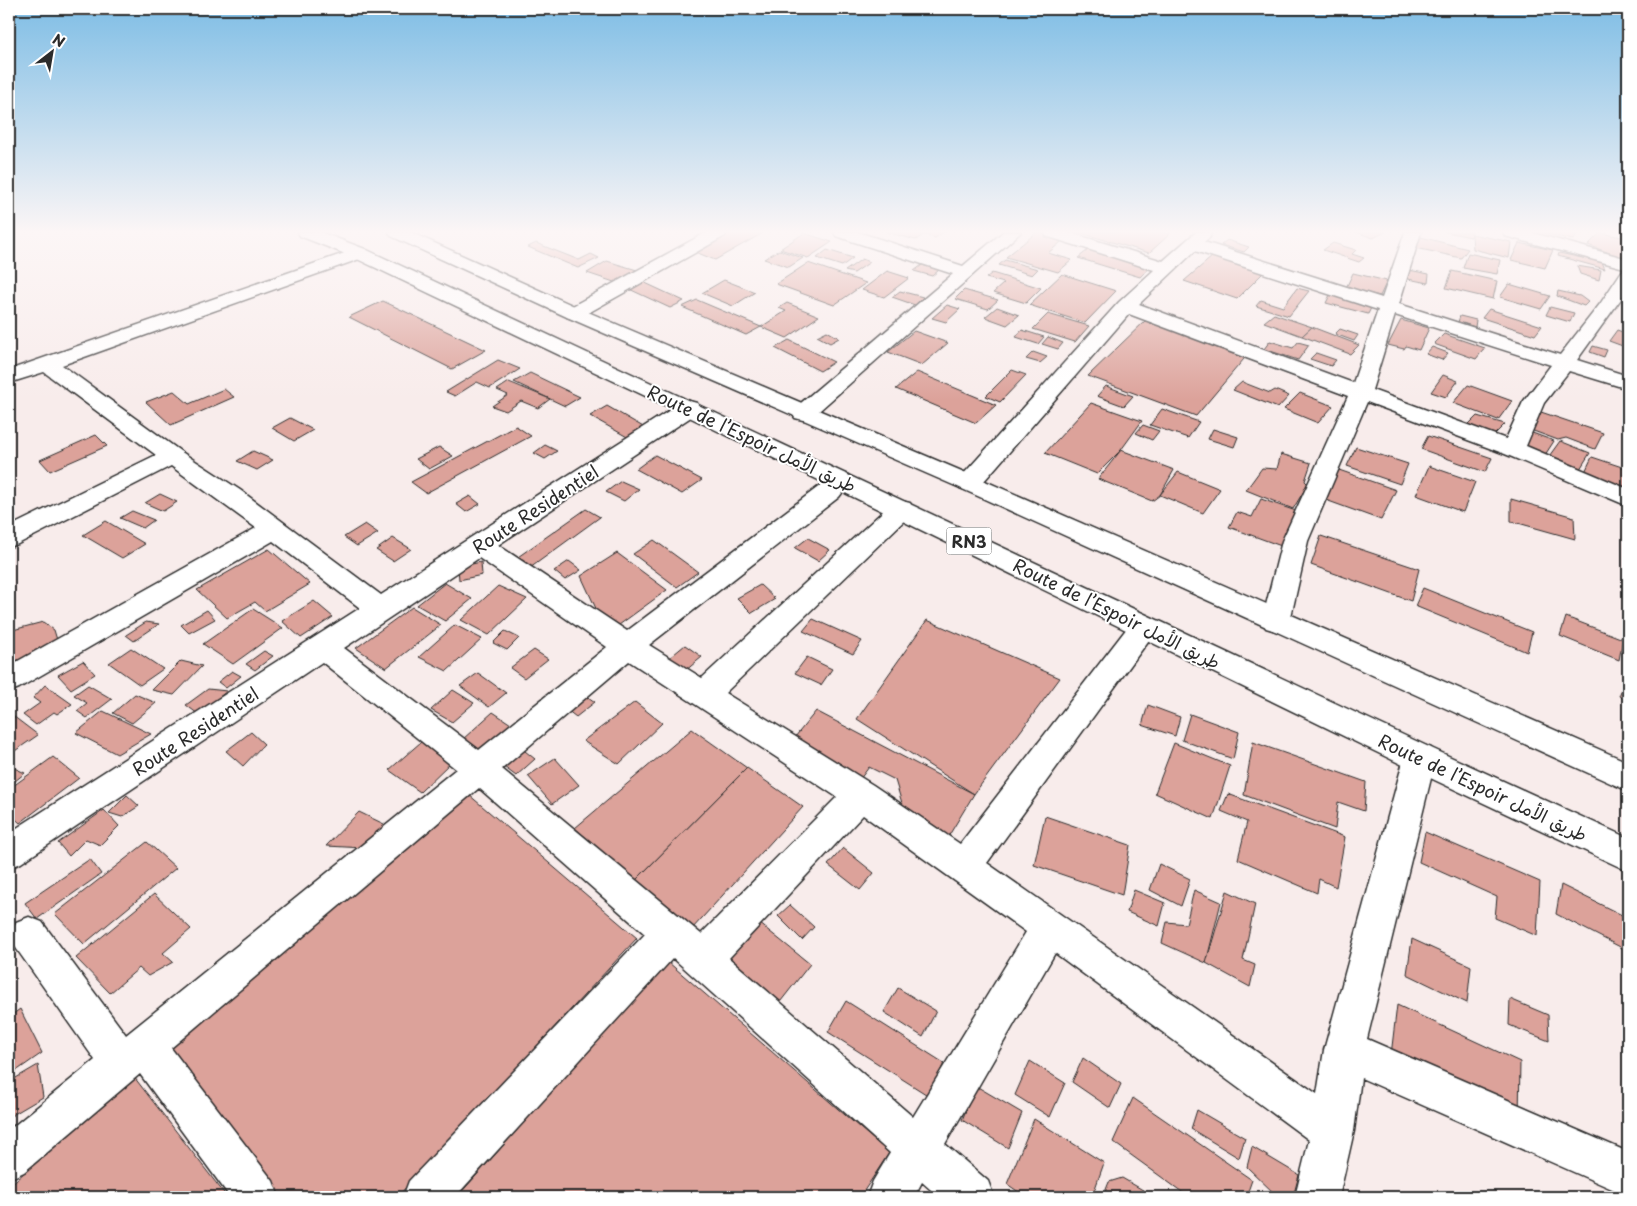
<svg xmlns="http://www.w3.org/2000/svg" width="1637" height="1206" font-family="'Playpen Sans','Playpen Sans Arabic',sans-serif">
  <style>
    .building { fill: #dca29a; stroke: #2b2b2b }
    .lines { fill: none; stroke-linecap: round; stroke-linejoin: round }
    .minor-casing { stroke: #2b2b2b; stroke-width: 3 }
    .highway-casing { stroke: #2b2b2b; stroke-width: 3 }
    .minor { fill: #fff; fill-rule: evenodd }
    .highway { fill: #fff; fill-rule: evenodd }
    .labels { text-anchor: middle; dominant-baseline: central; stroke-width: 4; stroke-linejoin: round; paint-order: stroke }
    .shield { fill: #fff; stroke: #6b6b6b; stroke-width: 1 }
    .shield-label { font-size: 16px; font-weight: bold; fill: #2b2b2b }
    .street-label { font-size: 18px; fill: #2b2b2b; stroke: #fff }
  </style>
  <rect width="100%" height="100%" fill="#f8eceb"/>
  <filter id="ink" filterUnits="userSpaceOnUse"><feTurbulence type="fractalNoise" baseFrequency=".02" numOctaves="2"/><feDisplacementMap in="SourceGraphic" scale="10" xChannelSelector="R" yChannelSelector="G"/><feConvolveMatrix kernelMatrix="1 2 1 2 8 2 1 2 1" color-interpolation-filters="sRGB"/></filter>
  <g filter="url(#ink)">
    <g class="building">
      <polygon points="729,232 763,233 715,260 693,251"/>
      <polygon points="886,232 911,232 923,235 916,240"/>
      <polygon points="915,232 944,232 935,238"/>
      <polygon points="1037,232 1066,238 1048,253 1072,260 1058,272 1006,257"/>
      <polygon points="1078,232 1163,232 1170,234 1149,253"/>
      <polygon points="1356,232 1385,232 1373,238"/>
      <polygon points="1446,232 1472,232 1471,237"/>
      <polygon points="1538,232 1578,232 1573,240"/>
      <polygon points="804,233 832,242 808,258 780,249"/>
      <polygon points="1600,233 1628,238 1628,260 1588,245"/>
      <polygon points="1472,234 1511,242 1509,258 1473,249"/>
      <polygon points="1421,237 1468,249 1461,258 1416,248"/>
      <polygon points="1227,240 1249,247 1244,252 1221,245"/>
      <polygon points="536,243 579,260 591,254 599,258 578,268 528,247"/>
      <polygon points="1333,243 1356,250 1352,254 1364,258 1359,262 1323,250"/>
      <polygon points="1519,243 1553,250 1545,268 1511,260"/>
      <polygon points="1093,246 1154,264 1140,277 1078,258"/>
      <polygon points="779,250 803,258 789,267 764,259"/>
      <polygon points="827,250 853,258 842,266 817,258"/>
      <polygon points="1468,253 1500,260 1497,274 1463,268"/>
      <polygon points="1559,253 1602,262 1605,269 1558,256"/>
      <polygon points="1213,256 1264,272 1237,299 1184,281"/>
      <polygon points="862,259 870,262 854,273 845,271"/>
      <polygon points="1005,260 1038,269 1032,275 999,265"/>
      <polygon points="607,261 637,270 617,283 587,273"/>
      <polygon points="808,263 866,283 834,305 776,284"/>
      <polygon points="922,265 939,270 932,276 914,271"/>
      <polygon points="1577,266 1601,270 1599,280 1580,274"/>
      <polygon points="1409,270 1429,274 1428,283 1408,279"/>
      <polygon points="887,271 909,278 884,297 862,290"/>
      <polygon points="1452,271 1497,281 1493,299 1446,288"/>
      <polygon points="992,273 1041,288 1026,303 993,293 1004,283 986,278"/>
      <polygon points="1353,273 1387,281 1380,296 1346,288"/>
      <polygon points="1062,274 1116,291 1085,323 1029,305"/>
      <polygon points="724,280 755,292 733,306 702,293"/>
      <polygon points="641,281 684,301 670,308 627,288"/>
      <polygon points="1509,284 1550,296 1541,309 1500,297"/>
      <polygon points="1297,288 1309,291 1289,316 1256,306 1261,300 1283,307"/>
      <polygon points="964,290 998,300 988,309 955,299"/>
      <polygon points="900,291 923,297 915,305 892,297"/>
      <polygon points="1558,291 1580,296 1588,302 1584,306 1557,296"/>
      <polygon points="1330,295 1372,306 1368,314 1326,303"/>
      <polygon points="697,300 761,327 746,335 682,307"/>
      <polygon points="383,301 486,350 452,369 349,317"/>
      <polygon points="787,303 819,316 787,338 761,327 786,311 779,308"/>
      <polygon points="947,305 960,309 946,322 932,318"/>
      <polygon points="997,307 1019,315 1007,325 985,317"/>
      <polygon points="1550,307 1574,313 1570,322 1546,315"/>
      <polygon points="1489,309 1542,326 1535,335 1482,318"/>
      <polygon points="1048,314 1089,326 1075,342 1033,329"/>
      <polygon points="1274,314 1312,327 1302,336 1264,322"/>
      <polygon points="1460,316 1476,320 1475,327 1458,322"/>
      <polygon points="1147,319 1249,353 1196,416 1088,376"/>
      <polygon points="1401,320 1429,328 1419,350 1406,346 1404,349 1388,345"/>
      <polygon points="1312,327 1359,345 1350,354 1302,336"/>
      <polygon points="1340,329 1358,335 1354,341 1335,334"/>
      <polygon points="1022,330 1044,337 1038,344 1016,337"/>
      <polygon points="1617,330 1628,334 1628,348 1609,341"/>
      <polygon points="827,331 839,338 830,343 817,336"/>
      <polygon points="914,331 948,343 922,365 888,352"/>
      <polygon points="1444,334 1485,348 1476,359 1434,344"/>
      <polygon points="1048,337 1063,343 1058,349 1042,344"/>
      <polygon points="789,340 834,362 820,371 775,348"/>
      <polygon points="1270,341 1293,348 1298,342 1309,345 1298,360 1264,349"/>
      <polygon points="1593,346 1607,350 1604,357 1590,352"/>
      <polygon points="1432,347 1448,353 1442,360 1426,354"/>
      <polygon points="1033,352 1047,357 1040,363 1026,359"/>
      <polygon points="1316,353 1336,360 1331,366 1310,359"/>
      <polygon points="498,360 520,369 490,388 477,382 455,396 446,392"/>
      <polygon points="1012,370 1026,375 1000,402 986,396"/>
      <polygon points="917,372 996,405 976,423 896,389"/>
      <polygon points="530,373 580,397 565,406 514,382"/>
      <polygon points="1443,375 1458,381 1446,397 1431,392"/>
      <polygon points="509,382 550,399 538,408 521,401 506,411 492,406 508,395 497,390"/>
      <polygon points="1242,382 1270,393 1275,390 1289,396 1278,408 1233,390"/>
      <polygon points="1468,385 1512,401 1498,420 1453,403"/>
      <polygon points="1106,386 1133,396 1124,406 1097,396"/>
      <polygon points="224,389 234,397 171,425 146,402 174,391 189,404"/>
      <polygon points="1300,393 1333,406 1318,423 1284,409"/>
      <polygon points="1091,403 1142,421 1121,450 1097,474 1045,453"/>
      <polygon points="607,406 645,428 629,438 590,416"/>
      <polygon points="1162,409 1199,422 1188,438 1150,425"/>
      <polygon points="1538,411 1603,433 1595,449 1566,438 1558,440 1528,429"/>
      <polygon points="1477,416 1505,424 1492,437 1467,426"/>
      <polygon points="290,418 313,430 294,441 272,428"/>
      <polygon points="1143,425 1159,431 1152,440 1136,433"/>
      <polygon points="516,426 531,436 426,493 411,482"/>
      <polygon points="1213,429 1238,437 1234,447 1208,439"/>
      <polygon points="1527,431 1554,441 1543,458 1515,447"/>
      <polygon points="96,435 107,446 50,471 40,460"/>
      <polygon points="1428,436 1492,458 1485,472 1421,449"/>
      <polygon points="1560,441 1590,453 1578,472 1547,459"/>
      <polygon points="545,445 557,451 545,459 534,453"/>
      <polygon points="439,447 453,456 429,469 416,459"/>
      <polygon points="1356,447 1408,464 1400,484 1347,466"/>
      <polygon points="1121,450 1174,470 1160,495 1152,501 1098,479"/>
      <polygon points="253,451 273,460 257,470 237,461"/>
      <polygon points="1281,454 1311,463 1305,481 1308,484 1293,509 1246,490 1262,468 1277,469"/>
      <polygon points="655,455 702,480 682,494 636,469"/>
      <polygon points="1592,457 1628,469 1628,490 1584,474"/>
      <polygon points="1429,466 1475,482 1463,512 1416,495"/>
      <polygon points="1339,470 1396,490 1381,520 1323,499"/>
      <polygon points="1178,472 1220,489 1203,513 1160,495"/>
      <polygon points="621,481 639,489 624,501 606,492"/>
      <polygon points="160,494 177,502 163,511 145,503"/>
      <polygon points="470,496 480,504 466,512 456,504"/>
      <polygon points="1261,499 1299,512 1284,547 1229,527 1237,512 1252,517"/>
      <polygon points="1511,499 1574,517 1575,539 1511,521"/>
      <polygon points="586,509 600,517 530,568 515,559"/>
      <polygon points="132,511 154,520 143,528 120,518"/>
      <polygon points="106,521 145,544 122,558 83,535"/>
      <polygon points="365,524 378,533 357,546 344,537"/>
      <polygon points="1321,536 1419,569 1411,601 1311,565"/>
      <polygon points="393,538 411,549 393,561 376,550"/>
      <polygon points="808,538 830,550 818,561 795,548"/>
      <polygon points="654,540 698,572 677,587 633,554"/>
      <polygon points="269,549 310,584 265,611 255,602 227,618 197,590"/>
      <polygon points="617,553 667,590 619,625 599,615 581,576"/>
      <polygon points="569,561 581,570 565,580 554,571"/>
      <polygon points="481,562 482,575 459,580 458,567"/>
      <polygon points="445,583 472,599 445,621 417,605"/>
      <polygon points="760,585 775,599 752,613 737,598"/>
      <polygon points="498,586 527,599 489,635 461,620"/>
      <polygon points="1423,588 1532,632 1527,652 1415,606"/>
      <polygon points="314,601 333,617 301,638 282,621"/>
      <polygon points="412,607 441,625 386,668 356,648"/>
      <polygon points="253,609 283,628 233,664 203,644"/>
      <polygon points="207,610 215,619 189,633 181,625"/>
      <polygon points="1566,617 1623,639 1619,660 1560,636"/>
      <polygon points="813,619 862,641 853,654 803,631"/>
      <polygon points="927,620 1060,678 974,794 857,719"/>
      <polygon points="43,622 54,630 57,640 9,670 9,631"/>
      <polygon points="146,622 159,624 134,641 126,635"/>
      <polygon points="455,625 482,639 447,671 419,657"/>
      <polygon points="505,631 519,638 507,650 493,643"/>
      <polygon points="685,645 702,657 685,671 668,659"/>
      <polygon points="131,648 163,669 140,685 109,663"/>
      <polygon points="534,650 548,659 524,678 510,668"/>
      <polygon points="264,651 273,656 255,670 246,664"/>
      <polygon points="807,657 832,669 821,685 795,673"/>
      <polygon points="83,661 95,674 71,689 58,675"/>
      <polygon points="181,661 202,666 174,695 152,690"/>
      <polygon points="232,671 241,676 226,688 218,682"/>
      <polygon points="478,673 506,693 489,707 460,686"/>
      <polygon points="1626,678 1628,679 1628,701 1619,696"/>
      <polygon points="45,685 72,704 57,714 54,712 36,725 23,715 40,703 33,698"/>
      <polygon points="88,685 112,699 87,718 77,711 87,703 74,695"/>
      <polygon points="208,689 227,691 198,714 186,705"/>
      <polygon points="453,690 474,703 452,722 431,710"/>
      <polygon points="581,692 595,702 576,717 562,706"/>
      <polygon points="135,694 156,703 132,723 113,713"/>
      <polygon points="635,702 662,723 619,764 583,741"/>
      <polygon points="1148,705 1180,717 1175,736 1142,725"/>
      <polygon points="103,711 151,734 117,754 76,733"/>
      <polygon points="816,711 974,794 948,837 905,813 895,780 869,767 860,779 791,742"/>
      <polygon points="493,712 511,724 481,751 463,739"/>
      <polygon points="9,713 38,735 9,755"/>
      <polygon points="1190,714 1239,732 1233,759 1182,740"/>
      <polygon points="692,729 747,768 635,881 575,828"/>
      <polygon points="251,732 264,744 243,766 226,751"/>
      <polygon points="421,742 451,762 420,792 389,770"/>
      <polygon points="1253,742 1366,782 1364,811 1338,802 1335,829 1244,795"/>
      <polygon points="1174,743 1230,766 1213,819 1155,793"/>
      <polygon points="520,747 535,759 516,776 500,764"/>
      <polygon points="53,757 79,778 20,823 9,813 9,789"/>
      <polygon points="555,758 579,785 552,804 528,776"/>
      <polygon points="12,767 25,773 9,786 9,768"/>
      <polygon points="747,768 803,807 692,929 635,881"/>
      <polygon points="468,794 637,938 397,1197 280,1197 168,1046"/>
      <polygon points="1228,794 1345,837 1336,887 1319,879 1317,893 1238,859 1247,822 1221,811"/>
      <polygon points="127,795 139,806 122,817 109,813"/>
      <polygon points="104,810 119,826 100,845 86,839 69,856 58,843"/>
      <polygon points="359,812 386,825 365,848 326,846"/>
      <polygon points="1045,816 1130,845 1122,895 1034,865"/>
      <polygon points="1425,832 1540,882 1537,936 1495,918 1497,897 1419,862"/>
      <polygon points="147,842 176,868 84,944 55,914"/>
      <polygon points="843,848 874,873 860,890 828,865"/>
      <polygon points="90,859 101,874 37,919 25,903"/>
      <polygon points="1159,864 1190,879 1181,906 1150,890"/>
      <polygon points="1561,885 1628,918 1628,951 1556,914"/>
      <polygon points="1134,890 1165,903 1159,926 1127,912"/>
      <polygon points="1194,890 1221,902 1206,963 1162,943 1167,922 1186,924"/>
      <polygon points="1227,891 1255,904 1243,960 1255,965 1250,987 1206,963"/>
      <polygon points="154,894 191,929 163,953 173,962 148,976 139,968 110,993 76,958"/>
      <polygon points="790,905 814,927 802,940 778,916"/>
      <polygon points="754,919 810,964 777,1006 720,958"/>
      <polygon points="1412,939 1471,966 1467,1003 1407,974"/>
      <polygon points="668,962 889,1153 860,1197 457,1197"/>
      <polygon points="898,988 936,1011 923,1037 884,1012"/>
      <polygon points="1510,999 1548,1015 1549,1041 1509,1025"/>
      <polygon points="846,1001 944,1063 929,1096 828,1032"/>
      <polygon points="1397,1005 1520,1062 1519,1117 1391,1055"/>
      <polygon points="20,1009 42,1053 9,1076 9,1017"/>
      <polygon points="1083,1058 1121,1084 1110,1108 1072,1082"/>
      <polygon points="1030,1061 1065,1083 1050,1117 1015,1095"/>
      <polygon points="38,1065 43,1097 9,1117 9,1082"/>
      <polygon points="134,1077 227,1197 9,1197 9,1186"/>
      <polygon points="976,1086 1022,1113 1008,1148 962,1120"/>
      <polygon points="1133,1098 1252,1180 1246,1197 1189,1197 1113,1142"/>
      <polygon points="1197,1110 1245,1138 1239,1158 1191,1129"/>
      <polygon points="1034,1119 1104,1163 1092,1197 1026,1197 1007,1184"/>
      <polygon points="1252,1147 1299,1175 1293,1197 1278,1197 1247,1167"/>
      <polygon points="1122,1178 1155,1197 1103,1197 1109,1182"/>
    </g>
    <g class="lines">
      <defs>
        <g id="minor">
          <polygon points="707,232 727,232 725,236 581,317 574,319 567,317 564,313 567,309"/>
          <polygon points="834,232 858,232 963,266 1003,232 1021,232 811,418 803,420 795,418 792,413 795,408 953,274 836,236"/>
          <path d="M 1044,232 L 1068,232 L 1163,261 L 1196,232 L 1211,232 L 1210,237 L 1204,242 L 1382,298 L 1405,232 L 1421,232 L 1399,304 L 1560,355 L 1600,304 L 1622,271 L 1628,270 L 1628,289 L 1577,360 L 1628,376 L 1628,389 L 1569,371 L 1544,403 L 1526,446 L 1628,489 L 1628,506 L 1505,454 L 1367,402 L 1308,541 L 1290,621 L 1286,628 L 1276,631 L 1266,628 L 1262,621 L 1282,541 L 1348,396 L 1129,314 L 978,488 L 969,491 L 960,488 L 957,483 L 960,478 L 1119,302 L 1154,270 L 1046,236 ZM 1195,251 L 1378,310 L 1353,383 L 1139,304 ZM 1395,315 L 1551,365 L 1523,402 L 1506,439 L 1372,390 Z"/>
          <polygon points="1503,232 1529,232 1628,259 1628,269 1505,236"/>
          <path d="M 359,248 L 365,249 L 368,253 L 365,257 L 62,365 L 180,451 L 240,490 L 381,595 L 681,403 L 689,401 L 697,403 L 700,408 L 697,413 L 498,545 L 627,631 L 821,485 C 830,476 835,471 848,475 L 852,480 L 839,497 L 649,645 L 702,678 L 892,503 L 901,501 L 910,503 L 913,509 L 910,515 L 725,693 L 873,785 L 960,844 L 1134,619 L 1144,615 L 1154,619 L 1158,626 L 1154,633 L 987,863 L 1317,1094 L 1324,1050 L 1404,758 L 1409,748 L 1420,744 L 1431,748 L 1436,758 L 1367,1039 L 1628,1152 L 1628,1196 L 1361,1078 L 1354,1131 L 1339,1197 L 1295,1197 L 1309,1140 L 1055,953 L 945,1144 L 988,1181 L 994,1197 L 939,1197 L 922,1182 L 914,1197 L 867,1197 L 873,1181 L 890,1153 L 673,958 L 455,1197 L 403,1197 L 409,1181 L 645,934 L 479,788 L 171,1048 L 273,1181 L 279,1197 L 230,1197 L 140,1074 L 24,1172 L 9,1179 L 9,1130 L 95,1060 L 16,948 L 11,935 L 16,922 L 29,917 L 42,922 L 126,1035 L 456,769 L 322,662 L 21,863 L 9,868 L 9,833 L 360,608 L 273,541 L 19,688 L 9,692 L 9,666 L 256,528 L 171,466 L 18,544 L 9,547 L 9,527 L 156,455 L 44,372 L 9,383 L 9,370 ZM 479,558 L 607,647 L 479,750 L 344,648 ZM 629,661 L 837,797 L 701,934 L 502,769 ZM 863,815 L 1026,932 L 913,1117 L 729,958 Z"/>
        </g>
        <g id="highway">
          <polygon points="298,232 320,232 365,249 1431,748 1628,838 1628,871 1409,768 681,413 353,257 300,236"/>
          <polygon points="389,232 410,232 581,309 978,478 1628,762 1628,791 960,488 567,317 391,236"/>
        </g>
      </defs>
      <use href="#minor" class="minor-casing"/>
      <use href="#highway" class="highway-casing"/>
      <use href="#minor" class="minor"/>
      <use href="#highway" class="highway"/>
    </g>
  </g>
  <linearGradient id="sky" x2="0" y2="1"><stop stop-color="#7ebde5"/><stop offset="0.58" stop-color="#fcf6f6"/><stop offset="1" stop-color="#fcf6f6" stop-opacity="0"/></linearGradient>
  <rect width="1637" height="400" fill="url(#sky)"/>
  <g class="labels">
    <rect class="shield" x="946.5" y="527.5" width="45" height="27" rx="4"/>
    <g class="shield-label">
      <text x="969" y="541">RN3</text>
    </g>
    <g class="street-label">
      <text transform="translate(752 438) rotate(25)">Route de l’Espoir طريق الأمل</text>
      <text transform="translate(535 509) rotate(-33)">Route Residentiel</text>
      <text transform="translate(1117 613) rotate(26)">Route de l’Espoir طريق الأمل</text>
      <text transform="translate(195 731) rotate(-33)">Route Residentiel</text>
      <text transform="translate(1483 787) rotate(25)">Route de l’Espoir طريق الأمل</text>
    </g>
  </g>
  <rect width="1637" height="1206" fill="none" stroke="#fff" stroke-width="30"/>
  <rect x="15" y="15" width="1607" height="1176" fill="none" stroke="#2b2b2b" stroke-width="2" filter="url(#ink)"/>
  <g transform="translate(52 52) rotate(31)" stroke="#ffffff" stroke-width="4" paint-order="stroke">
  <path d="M0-4L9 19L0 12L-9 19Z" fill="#2b2b2b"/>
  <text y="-8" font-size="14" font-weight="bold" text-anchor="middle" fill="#2b2b2b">N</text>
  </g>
</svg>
